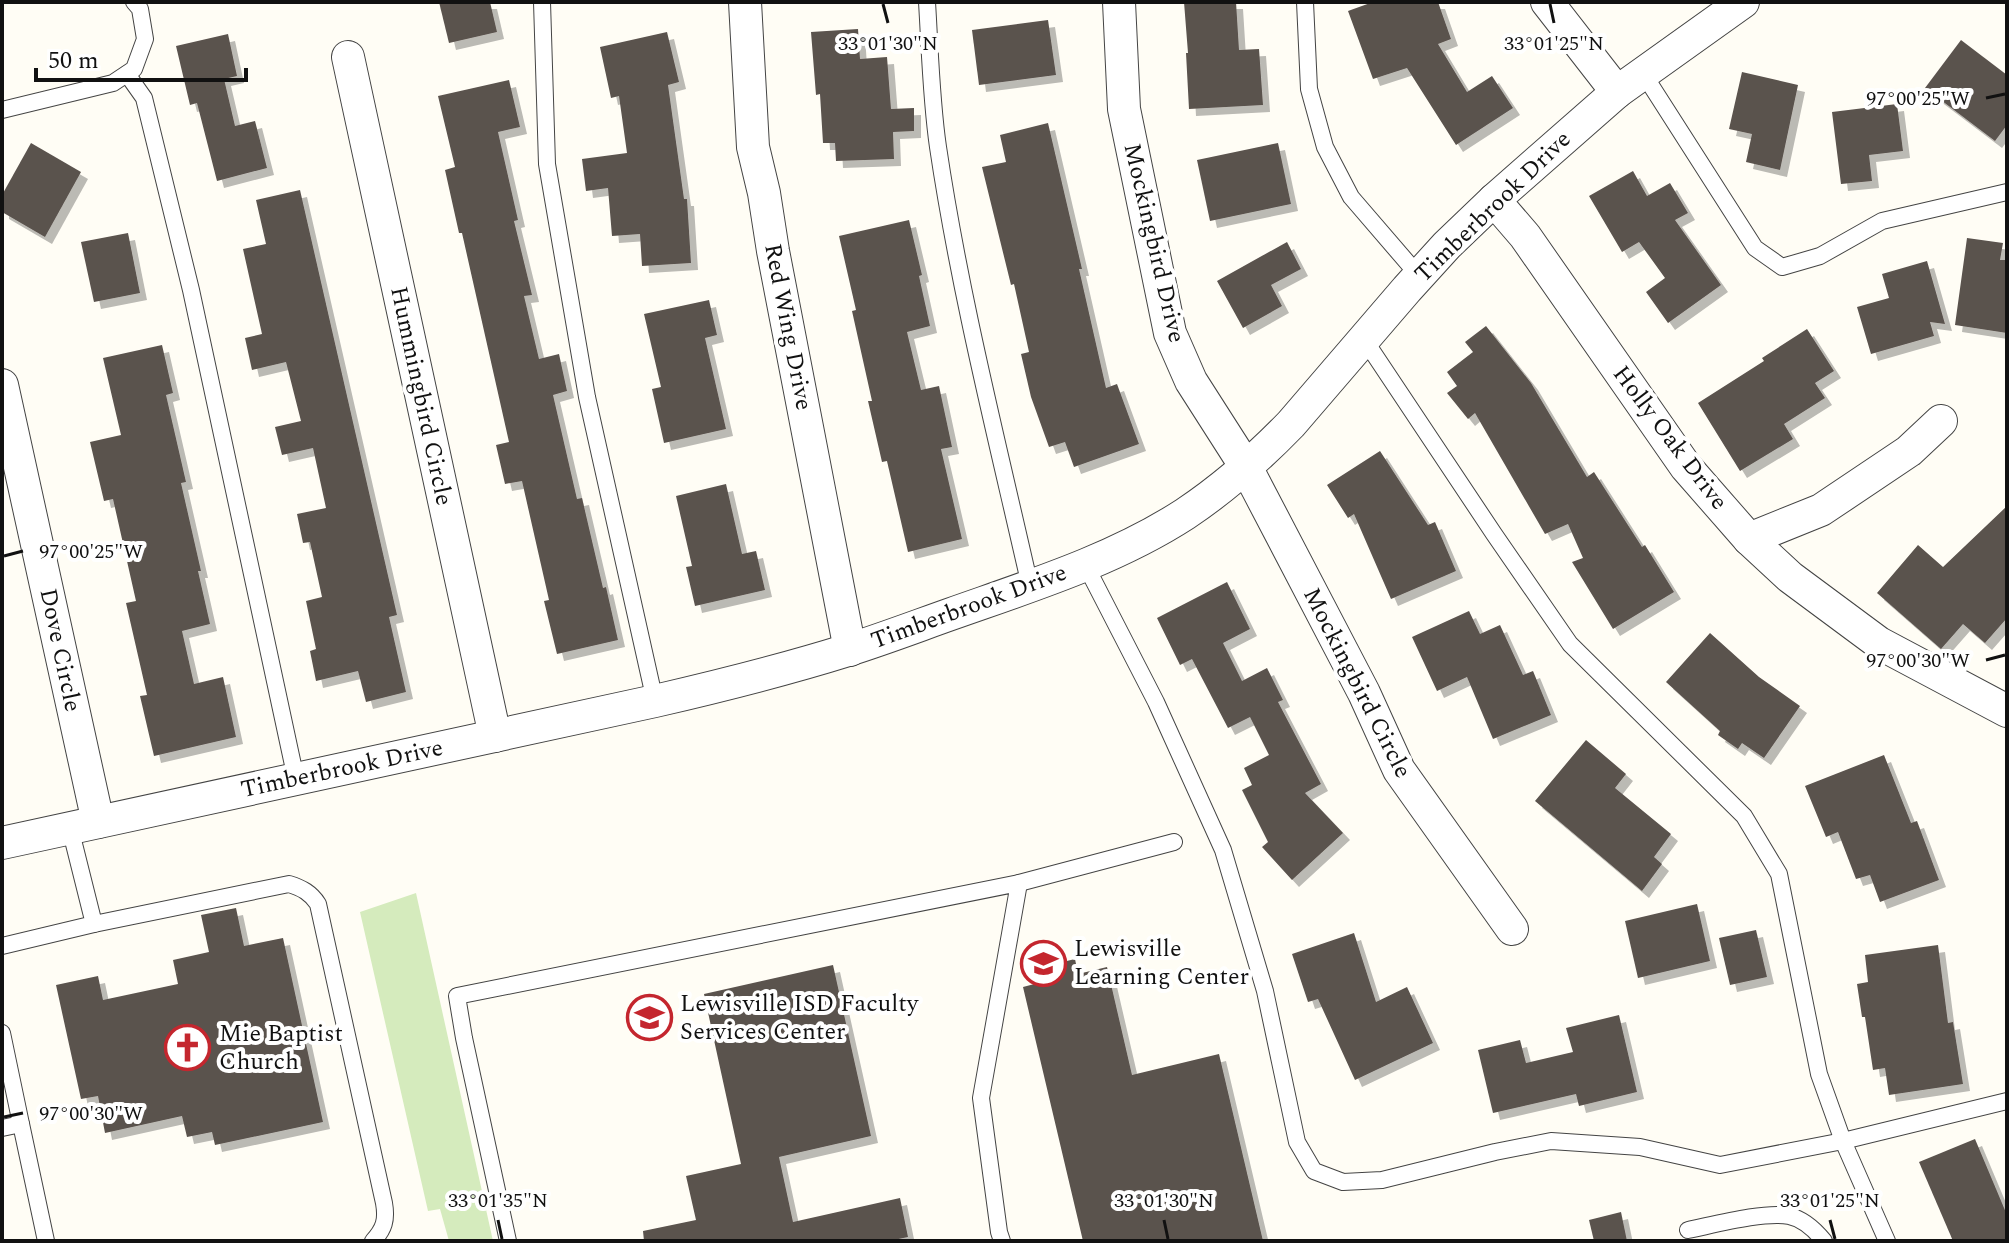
<svg xmlns="http://www.w3.org/2000/svg" width="2009" height="1243" font-family="Spectral,serif">
  <style>
    .green { fill: #d5ebbd }
    .building { fill: #5a524d; filter: url(#shadow) }
    .lines { fill: none; stroke-linecap: round; stroke-linejoin: round }
    .lane-casing { stroke: #444; stroke-width: 18 }
    .street-casing { stroke: #444; stroke-width: 34 }
    .lane { stroke: #fff; stroke-width: 16 }
    .street { stroke: #fff; stroke-width: 32 }
    .ticks { fill: none; stroke: #111; stroke-width: 3 }
    .labels { text-anchor: middle; dominant-baseline: central; stroke-width: 8; stroke-linejoin: round; paint-order: stroke }
    .street-label { font-size: 24px; fill: #111; stroke: #fff }
    .poi-label { font-size: 24px; fill: #111; stroke: #fff; text-anchor: start }
    .ticks-label { font-size: 20px; text-anchor: middle; fill: #111; stroke: #fff; stroke-width: 8; stroke-linejoin: round; paint-order: stroke }
  </style>
  <defs>
    <filter id="shadow"><feDropShadow dx="7" dy="7" stdDeviation="0" flood-color="#0004"/></filter>
  </defs>
  <rect width="100%" height="100%" fill="#fffdf5"/>
  <polygon class="green" points="416,893 493,1241 449,1241 440,1209 428,1211 360,912"/>
  <g class="building">
    <polygon points="439,2 490,2 497,32 449,43"/>
    <polygon points="1184,2 1236,2 1239,50 1259,49 1263,105 1189,109 1186,53 1188,53"/>
    <polygon points="1373,2 1438,2 1451,39 1438,44 1467,92 1492,76 1513,108 1456,145 1407,68 1373,79 1348,11"/>
    <polygon points="1048,20 1056,75 979,85 972,30"/>
    <polygon points="858,29 860,59 887,57 891,109 914,108 914,131 893,132 894,159 836,161 835,143 823,143 820,94 816,95 811,32"/>
    <polygon points="667,32 679,82 668,85 684,199 687,199 691,263 642,266 640,234 612,236 608,188 586,191 582,159 627,153 619,96 611,98 600,47"/>
    <polygon points="228,34 237,76 224,79 235,126 255,121 267,168 217,181 197,103 190,105 176,46"/>
    <polygon points="1961,40 2007,75 2007,125 1995,141 1925,88"/>
    <polygon points="1742,72 1798,85 1780,170 1746,162 1752,134 1729,129"/>
    <polygon points="509,80 520,127 498,132 518,220 514,221 532,295 524,296 539,359 559,354 567,391 553,395 577,499 582,498 603,588 606,587 618,640 557,654 544,601 549,600 522,481 505,484 496,445 509,442 462,233 459,233 445,170 455,167 438,96"/>
    <polygon points="1897,104 1903,151 1869,155 1872,181 1841,184 1832,112"/>
    <polygon points="1048,123 1082,269 1079,269 1106,388 1117,384 1139,444 1074,467 1065,442 1049,447 1031,397 1021,354 1029,352 1014,284 1011,285 982,167 1006,162 1000,135"/>
    <polygon points="31,143 81,172 45,237 2,212 2,195"/>
    <polygon points="1278,143 1291,204 1210,221 1197,160"/>
    <polygon points="1633,171 1647,196 1670,183 1688,213 1675,220 1721,285 1668,323 1646,292 1665,278 1639,242 1622,252 1589,196"/>
    <polygon points="300,190 397,615 389,617 406,692 366,702 358,671 316,681 310,651 316,649 306,601 322,597 310,542 303,543 297,514 326,508 313,448 282,455 275,427 301,421 286,362 252,370 245,338 262,334 243,249 266,244 256,200"/>
    <polygon points="909,220 922,275 919,276 930,326 907,332 921,390 939,386 952,447 941,449 962,539 908,552 887,461 882,462 868,401 872,401 852,311 856,310 839,236"/>
    <polygon points="128,233 140,293 94,302 81,242"/>
    <polygon points="1967,238 2003,243 2000,260 2007,260 2007,333 1955,325"/>
    <polygon points="1287,242 1301,269 1271,285 1282,306 1243,328 1217,281"/>
    <polygon points="1927,261 1945,324 1930,322 1934,336 1871,354 1857,307 1889,298 1882,274"/>
    <polygon points="709,300 717,335 705,338 726,429 664,443 652,389 661,387 644,314"/>
    <polygon points="1486,326 1531,383 1587,477 1594,472 1642,547 1645,545 1674,592 1613,629 1572,562 1583,558 1568,524 1545,534 1475,413 1468,419 1447,393 1457,386 1447,372 1473,352 1465,342"/>
    <polygon points="1807,329 1834,371 1815,383 1825,398 1784,424 1793,439 1740,471 1698,403 1764,361 1762,358"/>
    <polygon points="162,345 173,393 166,395 186,482 181,483 201,571 198,571 210,624 182,631 194,684 223,677 236,737 154,756 140,696 147,695 126,603 136,601 113,499 104,501 90,442 121,435 103,358"/>
    <polygon points="1380,451 1428,525 1435,522 1456,571 1391,599 1354,514 1348,518 1327,485"/>
    <polygon points="726,484 742,554 756,551 765,590 695,606 686,567 692,566 676,496"/>
    <polygon points="2007,506 2007,618 1985,643 1963,624 1941,649 1877,593 1918,545 1943,567"/>
    <polygon points="1227,582 1250,629 1223,643 1242,681 1267,668 1283,700 1278,702 1321,784 1305,793 1343,833 1292,880 1262,847 1268,842 1242,790 1252,785 1244,768 1269,755 1250,717 1228,728 1192,659 1180,665 1157,618"/>
    <polygon points="1469,611 1480,634 1500,625 1523,675 1533,671 1551,715 1493,739 1467,677 1437,691 1412,637"/>
    <polygon points="1710,633 1759,677 1800,706 1764,758 1742,743 1738,749 1718,735 1720,731 1666,682"/>
    <polygon points="1586,740 1626,774 1615,788 1671,834 1654,857 1662,864 1642,891 1535,801"/>
    <polygon points="1884,755 1911,823 1917,821 1939,880 1880,902 1870,875 1856,879 1838,832 1826,837 1805,786"/>
    <polygon points="1697,904 1710,961 1638,978 1625,921"/>
    <polygon points="236,908 244,946 283,938 323,1122 215,1145 212,1132 187,1137 182,1116 105,1133 98,1096 81,1099 56,985 98,976 103,1000 178,984 173,960 209,952 201,915"/>
    <polygon points="1756,930 1767,977 1730,985 1719,938"/>
    <polygon points="1354,933 1376,1002 1407,987 1433,1043 1355,1080 1318,999 1308,1002 1292,954"/>
    <polygon points="1938,945 1948,1023 1953,1022 1963,1084 1889,1095 1885,1068 1873,1070 1865,1017 1862,1017 1857,984 1868,982 1865,955"/>
    <polygon points="1075,959 1078,974 1107,967 1132,1075 1219,1054 1263,1241 1083,1241 1023,987 1042,982 1038,968"/>
    <polygon points="833,965 871,1136 779,1157 793,1222 900,1198 908,1237 889,1241 644,1241 643,1231 696,1220 686,1176 741,1164 704,994"/>
    <polygon points="1619,1015 1637,1092 1579,1106 1576,1094 1493,1113 1478,1050 1520,1040 1526,1063 1573,1052 1566,1028"/>
    <polygon points="1975,1139 2007,1215 2007,1241 1953,1241 1919,1162"/>
    <polygon points="1621,1212 1627,1241 1594,1241 1589,1220"/>
  </g>
  <g class="lines">
    <defs>
      <g id="lane">
        <polyline points="542,2 547,164 587,397 655,701"/>
        <path d="M 927,2 C 930,50 931,99 938,147 C 960,295 997,440 1030,586"/>
        <polyline points="1305,2 1309,89 1325,147 1351,197 1419,276"/>
        <polyline points="1643,73 1755,248 1782,267 1820,256 1882,221 2007,192"/>
        <polyline points="127,74 144,98 191,290 296,779"/>
        <polyline points="2,110 113,83 134,69 145,39 140,9 134,2"/>
        <polyline points="1364,339 1494,534 1570,644 1744,816 1779,874 1819,1074 1843,1141 1887,1241"/>
        <polyline points="1085,564 1156,702 1223,850 1265,991 1297,1142 1314,1171 1343,1182 1382,1180 1495,1152 1551,1141 1640,1147 1720,1165 1843,1141 2007,1101"/>
        <polyline points="1019,883 1174,842"/>
        <path d="M 94,924 L 289,884 C 302,888 311,893 318,904 L 384,1203 C 387,1220 384,1229 373,1241"/>
        <polyline points="2,946 94,924 70,828"/>
        <polyline points="2,1033 21,1124 2,1128"/>
        <polyline points="21,1124 46,1241"/>
        <path d="M 1688,1230 C 1713,1225 1765,1211 1789,1216 C 1804,1219 1815,1230 1824,1241"/>
        <polyline points="508,1241 464,1038 457,996 1019,883 981,1098 999,1232 1002,1241"/>
      </g>
      <g id="street">
        <polyline points="745,2 753,147 764,193 773,251 850,650"/>
        <polyline points="1119,2 1124,109 1170,333 1191,381 1246,467 1364,693 1399,770 1512,929"/>
        <polyline points="1547,2 1617,92"/>
        <polyline points="348,57 495,736"/>
        <polyline points="1494,200 1525,236 1686,467 1749,539 1790,577 1879,643 2007,711"/>
        <polyline points="2,385 98,822"/>
        <polyline points="1749,539 1821,510 1909,451 1941,421"/>
        <path d="M 2,843 L 655,701 C 720,686 784,670 848,650 C 883,639 917,626 951,614 C 1030,586 1114,560 1185,514 C 1224,488 1259,457 1291,424 L 1407,289 L 1447,245 L 1494,200 L 1617,92 L 1743,2"/>
      </g>
    </defs>
    <use href="#lane" class="lane-casing"/>
    <use href="#street" class="street-casing"/>
    <use href="#lane" class="lane"/>
    <use href="#street" class="street"/>
  </g>
  <path class="ticks" d="M 883,4 L 888,23M 1550,4 L 1554,23M 1986,98 L 2005,94M 4,556 L 23,551M 1986,660 L 2005,655M 4,1117 L 23,1113M 498,1220 L 502,1239M 1164,1220 L 1168,1239M 1830,1220 L 1835,1239"/>
  <defs>
    <symbol id="school-ring" viewBox="-11 -11 22 22"><circle r="9.5" fill="#fff" stroke="#c4262e" stroke-width="1.5"/><path d="M0-5L7-2L0 1L-7-2ZM-4 1L0 2.5L4 1V4Q0 6-4 4Z" fill="#c4262e"/></symbol>
    <symbol id="church-ring" viewBox="-11 -11 22 22"><circle r="9.5" fill="#fff" stroke="#c4262e" stroke-width="1.5"/><path d="M-1.2-6h2.4v3.5h3.3v2.4h-3.3V6h-2.4V-.1h-3.3v-2.4h3.3Z" fill="#c4262e"/></symbol>
  </defs>
  <g fill-rule="evenodd">
    <use href="#school-ring" x="1018" y="938" width="51" height="51"/>
    <use href="#school-ring" x="624" y="992" width="51" height="51"/>
    <use href="#church-ring" x="162" y="1022" width="51" height="51"/>
  </g>
  <g class="labels">
    <g class="street-label">
      <text transform="translate(1493 207) rotate(-44)">Timberbrook Drive</text>
      <text transform="translate(1154 243) rotate(77)">Mockingbird Drive</text>
      <text transform="translate(788 327) rotate(79)">Red Wing Drive</text>
      <text transform="translate(421 396) rotate(78)">Hummingbird Circle</text>
      <text transform="translate(1670 438) rotate(53)">Holly Oak Drive</text>
      <text transform="translate(969 607) rotate(-20)">Timberbrook Drive</text>
      <text transform="translate(60 650) rotate(78)">Dove Circle</text>
      <text transform="translate(1357 683) rotate(63)">Mockingbird Circle</text>
      <text transform="translate(342 769) rotate(-12)">Timberbrook Drive</text>
    </g>
    <g class="poi-label">
      <text x="1074" y="949">Lewisville<tspan x="1074" dy="28">Learning Center</tspan></text>
      <text x="680" y="1004">Lewisville ISD Faculty<tspan x="680" dy="28">Services Center</tspan></text>
      <text x="219" y="1034">Mie Baptist<tspan x="219" dy="28">Church</tspan></text>
    </g>
  </g>
  <g class="ticks-label">
    <text x="888" y="50">33°01'30"N</text>
    <text x="1554" y="50">33°01'25"N</text>
    <text x="1918" y="105">97°00'25"W</text>
    <text x="91" y="558">97°00'25"W</text>
    <text x="1918" y="667">97°00'30"W</text>
    <text x="91" y="1120">97°00'30"W</text>
    <text x="498" y="1207">33°01'35"N</text>
    <text x="1164" y="1207">33°01'30"N</text>
    <text x="1830" y="1207">33°01'25"N</text>
  </g>
  <rect width="2009" height="1243" fill="none" stroke="#111111" stroke-width="8"/>
  <path d="M36 68v12h210v-12" fill="none" stroke="#111111" stroke-width="4"/>
  <text x="48" y="68" font-size="24" fill="#111111" stroke="#ffffff" stroke-width="6" paint-order="stroke">50 m</text>
</svg>
